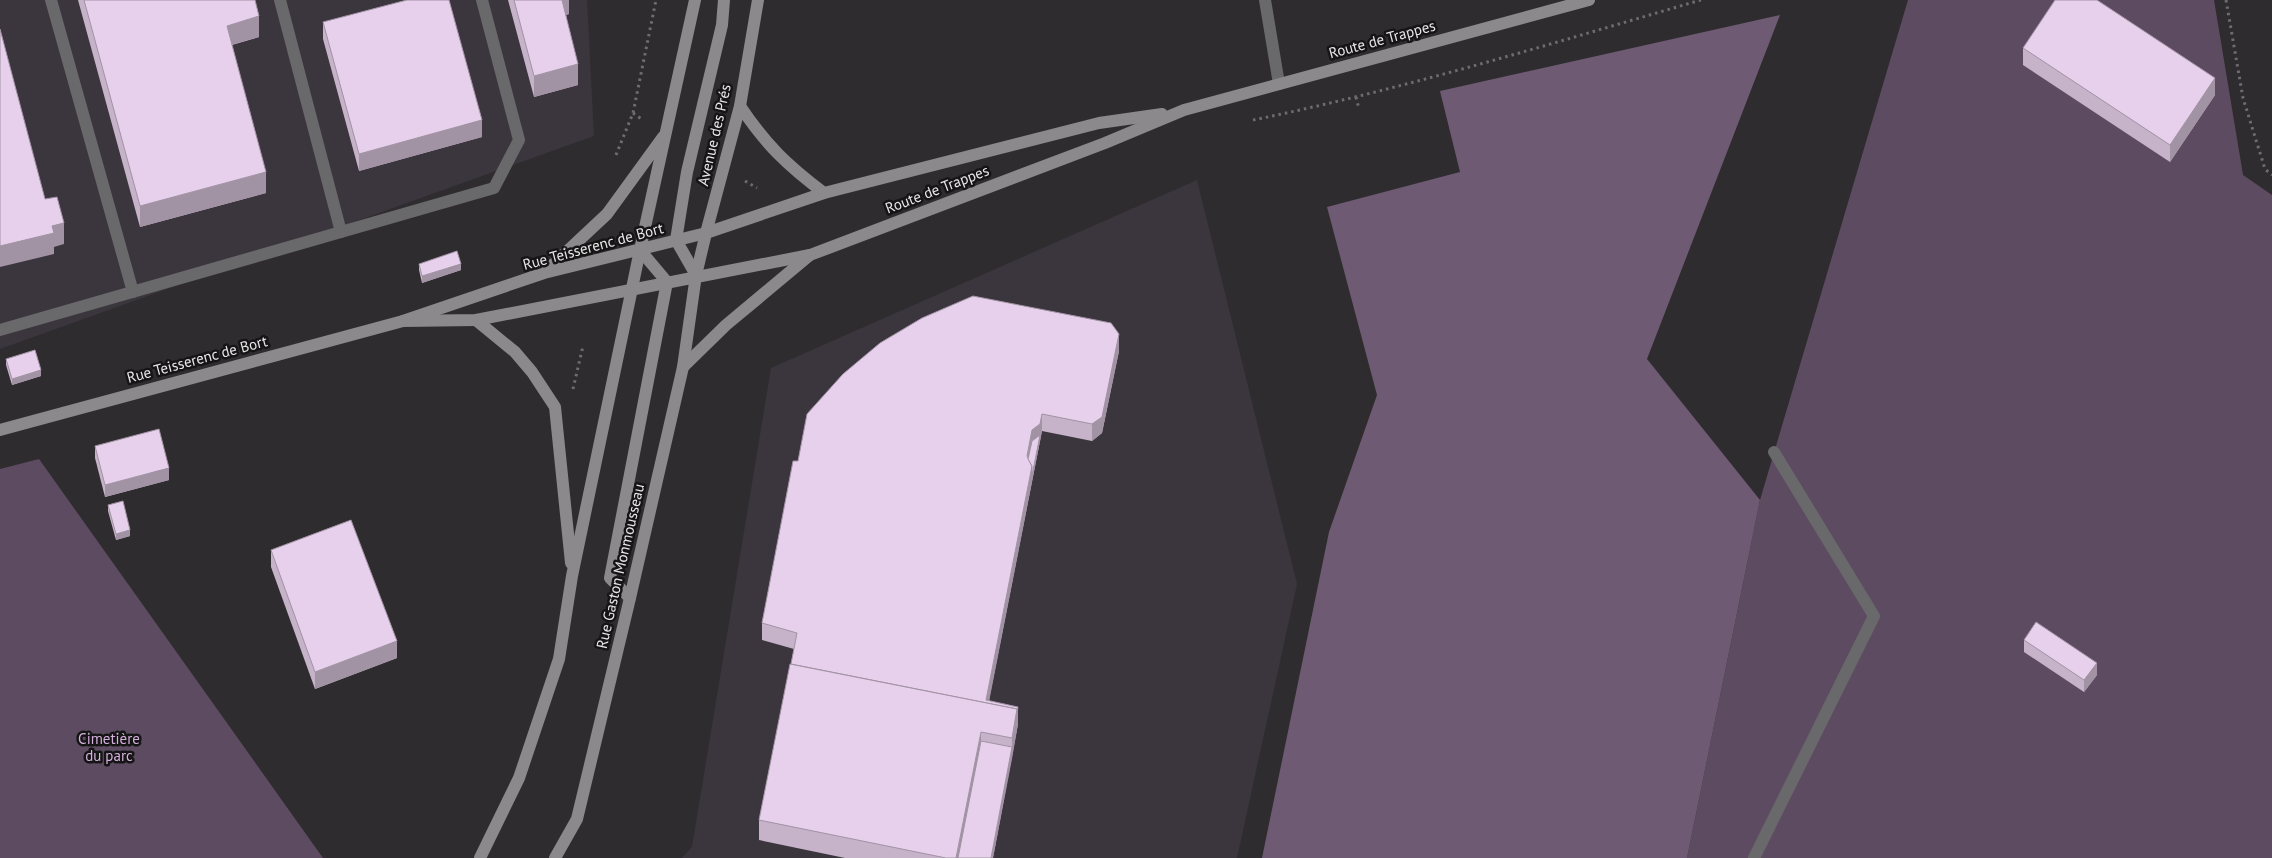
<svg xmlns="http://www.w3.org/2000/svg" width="2272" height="858" font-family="'PT Sans',sans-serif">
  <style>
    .built { fill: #3b353d }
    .green { fill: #5d4c61 }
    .forest { fill: #6e5b73 }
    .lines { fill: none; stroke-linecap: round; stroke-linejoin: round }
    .path { stroke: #6f6c6f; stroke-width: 3; stroke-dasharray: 2.5 4; stroke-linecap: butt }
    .lane { stroke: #69686a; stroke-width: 12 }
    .secondary { stroke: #8b898b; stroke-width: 12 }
    .wall { fill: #c6b3ca }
    .shaded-wall { fill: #a192a4 }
    .building { fill: #e6d0eb; stroke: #a192a4 }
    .labels { text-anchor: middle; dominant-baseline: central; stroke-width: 5; stroke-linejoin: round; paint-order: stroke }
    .street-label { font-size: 15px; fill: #e8e6e8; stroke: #161516 }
    .park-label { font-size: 15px; fill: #d4b0dc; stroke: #161516 }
  </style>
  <rect width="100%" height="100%" fill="#2f2c2f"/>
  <g class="built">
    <polygon points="0,0 587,0 594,136 0,349"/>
    <polygon points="1197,180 1297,584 1237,858 682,858 692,847 771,368"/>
  </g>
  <g class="green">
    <polygon points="1908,0 2214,0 2243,175 2272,195 2272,858 1687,858 1760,500"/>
    <polygon points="39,459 323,858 0,858 0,469"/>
  </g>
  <polygon class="forest" points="1780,15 1647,359 1760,500 1687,858 1262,858 1329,532 1377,395 1327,207 1460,172 1440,91"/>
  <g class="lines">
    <g class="path">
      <polyline points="2226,0 2243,98 2265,169 2272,175"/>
      <polyline points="1356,97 1359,109"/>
      <polyline points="633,113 643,120"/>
      <path d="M 1253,120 C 1405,89 1553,43 1701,0"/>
      <polyline points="616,155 633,113 656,0"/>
      <polyline points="745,181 757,188"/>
      <polyline points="573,389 583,346"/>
    </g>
    <g class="lane">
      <polyline points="51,0 133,292"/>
      <polyline points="280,0 341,232"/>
      <polyline points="1265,0 1279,84"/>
      <polyline points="0,330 494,188 519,140 482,0"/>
      <polyline points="1754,858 1874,616 1774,452"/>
    </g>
    <g class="secondary">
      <path d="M 740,106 C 766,145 787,165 824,193"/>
      <polyline points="640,250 667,282"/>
      <polyline points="545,272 607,214 663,137"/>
      <polyline points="696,275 676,240 687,172 722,25 724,0"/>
      <polyline points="476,320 515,352 532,372 555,407 571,563"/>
      <polyline points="403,321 476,320 810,255 1105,143 1184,110 1589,0"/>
      <polyline points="683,367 726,325 810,255"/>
      <polyline points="0,430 403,321 544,273 706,233 824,193 1099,123 1162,114"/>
      <polyline points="630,598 610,578 667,282"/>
      <polyline points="480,858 519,778 559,659 572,576 640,250 695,0"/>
      <polyline points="555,858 577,819 630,598 683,367 696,275 706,233 740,106 758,0"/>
    </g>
  </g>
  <g class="wall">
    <polygon points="78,0 255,0 259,37 232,45 266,193 140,227"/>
    <polygon points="508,0 569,0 569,14 566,15 578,85 534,97"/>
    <polygon points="323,22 482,137 359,171 323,39"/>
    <polygon points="2023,48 2215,95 2170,162 2023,65"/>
    <polygon points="419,264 461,270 422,283 419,270"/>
    <polygon points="1119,351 1102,433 1092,441 1042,431 989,700 1018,724 993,858 845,858 759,840 759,820 794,649 762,640 762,623 798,461"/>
    <polygon points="6,359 41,376 12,385 6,365"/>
    <polygon points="95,446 169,480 105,497 95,458"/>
    <polygon points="108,505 130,536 116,540 108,511"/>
    <polygon points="271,550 397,658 315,689 271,567"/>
    <polygon points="2024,640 2097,675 2084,692 2024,652"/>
  </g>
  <g class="shaded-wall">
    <polygon points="561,0 569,0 569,14 561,16"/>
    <polygon points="259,16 259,37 227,46 227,26"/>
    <polygon points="578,64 578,85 534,97 534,76"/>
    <polygon points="2215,78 2215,95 2170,162 2170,145"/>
    <polygon points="482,120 482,137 359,171 359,154"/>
    <polygon points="266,172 266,193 140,227 140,206"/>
    <polygon points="64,223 64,244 54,247 54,254 0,267 0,246 52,226"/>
    <polygon points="461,264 461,270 422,283 422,276"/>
    <polygon points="1119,334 1119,351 1102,433 1092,441 1092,424"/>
    <polygon points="41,370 41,376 12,385 12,379"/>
    <polygon points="1042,414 1042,431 988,707 986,700 1032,466 1038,442 1028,468 1027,456 1032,430"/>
    <polygon points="169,468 169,480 105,497 105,485"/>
    <polygon points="130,530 130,536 116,540 116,534"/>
    <polygon points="397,641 397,658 315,689 315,672"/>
    <polygon points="2097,663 2097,675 2084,692 2084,680"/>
    <polygon points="1018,707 1018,724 1012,759 1012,738 1017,709"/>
    <polygon points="981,732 981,753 960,858 956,858"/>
    <polygon points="1012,747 1012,759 993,858 991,858"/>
  </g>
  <g class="building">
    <polygon points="84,0 255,0 259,16 227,26 266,172 140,206"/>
    <polygon points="407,0 449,0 482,120 359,154 323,22"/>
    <polygon points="514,0 562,0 578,64 534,76"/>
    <polygon points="2055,0 2097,0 2215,78 2170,145 2023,48"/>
    <polygon points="0,29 45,199 57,197 64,223 52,226 54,233 0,246"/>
    <polygon points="457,251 461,264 422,276 419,264"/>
    <polygon points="973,296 1111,323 1119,334 1102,417 1092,424 1042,414 1040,424 1032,430 1027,456 1032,466 986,700 1018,707 1017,713 1017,709 791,664 797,633 762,623 793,461 798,461 807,414 843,374 880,343 922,318"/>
    <polygon points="35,350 41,370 12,379 6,359"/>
    <polygon points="159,429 169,468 105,485 95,446"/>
    <polygon points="1040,435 1032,476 1032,466 1028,459 1032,441"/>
    <polygon points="123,501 130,530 116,534 108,505"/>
    <polygon points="351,520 397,641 315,672 271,550"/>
    <polygon points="2036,622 2097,663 2084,680 2024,640"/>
    <polygon points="790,664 1017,709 1012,738 981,732 956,858 946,858 759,820"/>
    <polygon points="981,741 1012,747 991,858 958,858"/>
  </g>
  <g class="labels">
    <g class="street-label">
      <text transform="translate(1382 39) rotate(-15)">Route de Trappes</text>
      <text transform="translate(714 135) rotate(-77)">Avenue des Prés</text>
      <text transform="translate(937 189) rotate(-21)">Route de Trappes</text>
      <text transform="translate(593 246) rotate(-15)">Rue Teisserenc de Bort</text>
      <text transform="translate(197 359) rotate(-15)">Rue Teisserenc de Bort</text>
      <text transform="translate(620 566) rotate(-77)">Rue Gaston Monmousseau</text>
    </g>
    <g class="park-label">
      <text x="109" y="738">Cimetière<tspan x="109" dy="17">du parc</tspan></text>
    </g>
  </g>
</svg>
